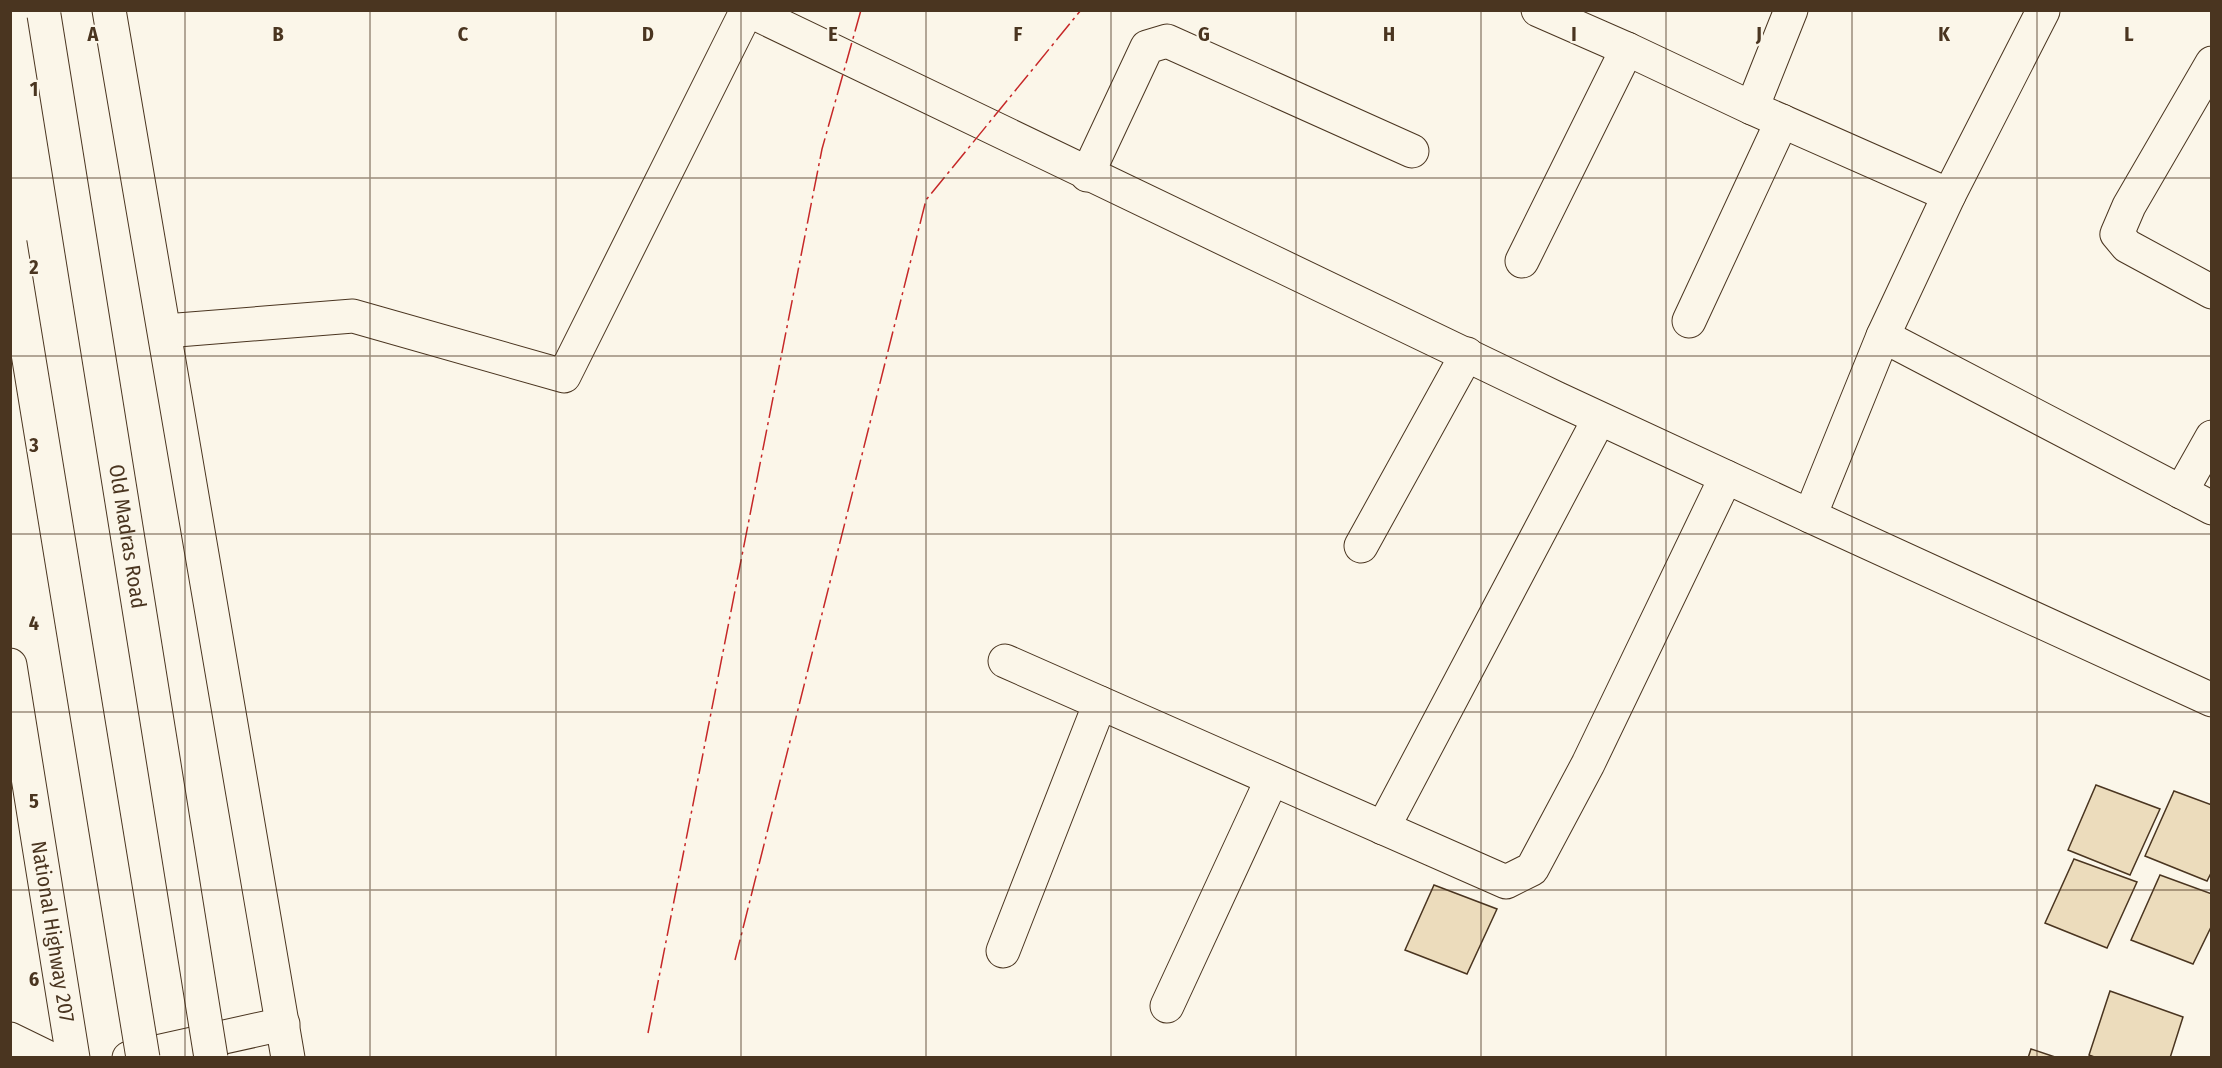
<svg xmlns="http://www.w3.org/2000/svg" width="2222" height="1068" font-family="'Fira Sans Condensed',sans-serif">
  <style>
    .building { fill: #ecdcbc; stroke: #4a3520; stroke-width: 1.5 }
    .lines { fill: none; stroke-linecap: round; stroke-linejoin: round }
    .minor-casing { stroke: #4a3520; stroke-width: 35 }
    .minor { stroke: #fbf6e9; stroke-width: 33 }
    .highway-bridge-casing { stroke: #4a3520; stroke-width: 35; stroke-linecap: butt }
    .highway-bridge { stroke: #fbf6e9; stroke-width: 33 }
    .power { stroke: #c62828; stroke-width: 1.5; stroke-dasharray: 21 4.5 3 4.5; stroke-linecap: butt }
    .grid { fill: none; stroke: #4a3520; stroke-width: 1.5; stroke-opacity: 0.55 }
    .labels { text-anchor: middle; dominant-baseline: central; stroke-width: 4.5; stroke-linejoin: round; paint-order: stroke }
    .street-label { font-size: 21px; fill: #4a3520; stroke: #fbf6e9 }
    .grid-label { font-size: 20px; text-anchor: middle; font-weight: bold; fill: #4a3520; stroke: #fbf6e9; stroke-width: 4.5; stroke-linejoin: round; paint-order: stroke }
  </style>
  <rect width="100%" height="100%" fill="#fbf6e9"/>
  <g class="building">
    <polygon points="2096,785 2160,809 2130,875 2068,850"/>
    <polygon points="2174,791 2212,805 2212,871 2207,881 2145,856"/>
    <polygon points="2074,859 2137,882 2107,948 2045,923"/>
    <polygon points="2160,875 2212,894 2212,925 2193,964 2131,940"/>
    <polygon points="1434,885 1497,909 1467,974 1405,950"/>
    <polygon points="2110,991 2183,1017 2170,1058 2097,1058 2089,1055"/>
    <polygon points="2031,1049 2058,1058 2028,1058"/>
  </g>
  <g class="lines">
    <defs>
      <g id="minor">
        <polyline points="109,10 288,1058"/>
        <polyline points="748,10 1556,398 1810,516 1883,336 2212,508"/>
        <polyline points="1538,10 1627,49 1752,108 1949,195"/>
        <polyline points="2212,63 2129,206 2117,234 2127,246 2212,292"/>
        <polyline points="1752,108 1791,10"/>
        <polyline points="1087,175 1147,47 1167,41 1412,151"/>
        <polyline points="1522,261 1627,49"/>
        <polyline points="1689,321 1782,121"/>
        <polyline points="165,331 353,316 564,376 747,10"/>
        <polyline points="1883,336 1949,195 2043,11"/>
        <polyline points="2181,492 2212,437"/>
        <polyline points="1810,516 2212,700"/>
        <polyline points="1361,546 1467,354"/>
        <polyline points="1005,661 1506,882 1532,869 1588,764 1726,477"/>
        <path id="s1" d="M 10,665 L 73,1058"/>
        <polyline points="1383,828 1599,419"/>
        <polyline points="1003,951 1100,703"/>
        <polyline points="1167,1006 1272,779"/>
        <polyline points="10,1039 49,1058"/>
        <polyline points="129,1058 283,1024"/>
      </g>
    </defs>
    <use href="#minor" class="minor-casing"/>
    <use href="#minor" class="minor"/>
    <defs>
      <g id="highway-bridge">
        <path id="s2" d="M 44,15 L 211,1058"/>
        <polyline points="10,243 143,1058"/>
      </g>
    </defs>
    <use href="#highway-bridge" class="highway-bridge-casing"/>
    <use href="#highway-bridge" class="highway-bridge"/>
    <g class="power">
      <polyline points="735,960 926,200 1081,10"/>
      <polyline points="648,1033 822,149 861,10"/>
    </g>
  </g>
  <path class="grid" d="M 185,10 L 185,1058M 370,10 L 370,1058M 556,10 L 556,1058M 741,10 L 741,1058M 926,10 L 926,1058M 1111,10 L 1111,1058M 1296,10 L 1296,1058M 1481,10 L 1481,1058M 1666,10 L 1666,1058M 1852,10 L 1852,1058M 2037,10 L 2037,1058M 10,178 L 2212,178M 10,356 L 2212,356M 10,534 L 2212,534M 10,712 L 2212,712M 10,890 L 2212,890"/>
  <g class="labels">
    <g class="street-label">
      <text stroke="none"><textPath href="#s2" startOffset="528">Old Madras Road</textPath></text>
      <text stroke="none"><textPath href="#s1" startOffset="270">National Highway 207</textPath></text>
    </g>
  </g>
  <g class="grid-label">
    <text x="93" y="41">A</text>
    <text x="278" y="41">B</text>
    <text x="463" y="41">C</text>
    <text x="648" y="41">D</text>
    <text x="833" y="41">E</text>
    <text x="1018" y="41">F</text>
    <text x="1204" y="41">G</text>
    <text x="1389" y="41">H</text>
    <text x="1574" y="41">I</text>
    <text x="1759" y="41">J</text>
    <text x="1944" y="41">K</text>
    <text x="2129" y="41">L</text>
    <text x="34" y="96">1</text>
    <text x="34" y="274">2</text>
    <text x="34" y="452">3</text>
    <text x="34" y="630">4</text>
    <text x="34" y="808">5</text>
    <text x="34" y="986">6</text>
  </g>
  <rect width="2222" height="1068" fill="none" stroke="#4a3520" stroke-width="24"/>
</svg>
